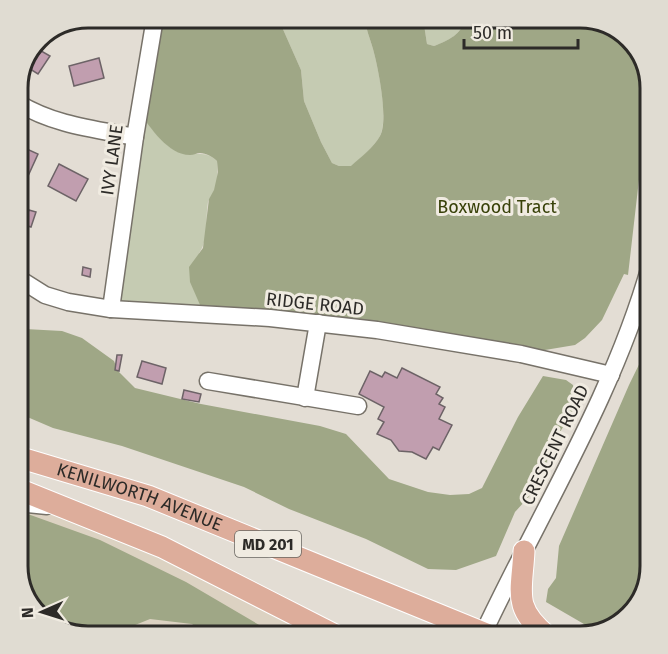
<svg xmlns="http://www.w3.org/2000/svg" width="668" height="654" font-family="'Fira Sans',sans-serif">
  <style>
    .built { fill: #dcd2c2 }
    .green { fill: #c5cbb2 }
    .forest { fill: #9fa786 }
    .building { fill: #c19eaf; stroke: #6d6367; stroke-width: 1.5 }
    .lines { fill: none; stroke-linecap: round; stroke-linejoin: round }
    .minor-casing { stroke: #777269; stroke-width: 19 }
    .major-casing { stroke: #fff; stroke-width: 23 }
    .minor { stroke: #fff; stroke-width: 16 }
    .major { stroke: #ddad9b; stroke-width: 21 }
    .labels { text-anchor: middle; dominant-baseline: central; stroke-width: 6; stroke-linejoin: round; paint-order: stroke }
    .shield { fill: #f0ebe1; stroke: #686560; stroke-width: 1.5 }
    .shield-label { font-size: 16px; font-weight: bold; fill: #2d2b28 }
    .street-label { font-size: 18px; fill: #2d2b28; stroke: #f0ebe1 }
    .park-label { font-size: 18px; fill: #384109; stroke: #f0ebe1 }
    .rim { fill: none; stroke: #2d2b28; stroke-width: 3 }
  </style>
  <rect width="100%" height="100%" fill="#e3ddd4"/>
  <polygon class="built" points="18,503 66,509 331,636 88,636 36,612 18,570"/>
  <g class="green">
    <path d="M 281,18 L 365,18 C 366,30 370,38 373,49 C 378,67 389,119 380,136 C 374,147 361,157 352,166 L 339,166 L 332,163 L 321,142 L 304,101 L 301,70 L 282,27 Z"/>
    <path d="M 423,18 L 466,18 C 461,35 449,40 434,46 L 427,44 Z"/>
    <path d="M 139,112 C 150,125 161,144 176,151 C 192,159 203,148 217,161 C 218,170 218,180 215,189 C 213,194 210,197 208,202 C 205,218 209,240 199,253 L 204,314 L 111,309 Z"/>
  </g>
  <g class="forest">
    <path d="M 155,18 L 281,18 L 282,27 L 301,70 L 304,101 L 321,142 L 332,163 L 339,166 L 351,166 C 361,157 374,147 380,136 C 389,120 378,67 373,49 C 370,38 366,30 365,18 L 423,18 L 427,44 L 434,46 C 449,40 461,35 466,18 L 584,18 L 632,42 L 650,84 L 650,128 L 640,171 L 628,275 L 624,274 L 602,320 L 585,338 L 575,345 L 521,354 L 204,314 L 190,282 L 189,267 L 203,248 L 209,199 L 214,190 L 218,172 L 217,161 C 213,157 206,153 200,153 C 197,153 194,155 190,155 C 168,155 151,128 139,112 Z"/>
    <polygon points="25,329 62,331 82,338 114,361 118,371 135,388 201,404 320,426 346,434 389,479 428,492 450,495 469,494 482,488 518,417 543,376 566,380 573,385 576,405 550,449 546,465 535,490 515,512 496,556 456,570 428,569 366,539 289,509 244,487 122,446 53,428 25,416 18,409 18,334"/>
    <polygon points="650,342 650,566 626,618 596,631 546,602 548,589 556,578 559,546 629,385"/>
    <polygon points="25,513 100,540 186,582 278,636 206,636 192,624 150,619 113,634 72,623 32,603 18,570 18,514"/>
  </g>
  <g class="building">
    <polygon points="36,48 50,56 38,74 27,67 25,69"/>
    <polygon points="99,58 104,78 74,86 69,66"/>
    <polygon points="18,145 38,154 28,176 18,172"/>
    <polygon points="59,164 88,179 76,201 48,186"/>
    <polygon points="29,210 36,212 31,227 24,225"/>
    <polygon points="83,267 91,269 90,277 82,275"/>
    <polygon points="117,355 122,355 119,371 115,370"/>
    <polygon points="142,361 166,368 162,384 137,377"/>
    <polygon points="402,368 440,387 436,394 443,398 439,404 445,407 439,419 452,425 439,450 433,447 426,459 412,452 399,451 391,440 377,434 384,422 378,419 384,407 359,394 370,371 382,377 385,372 397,378"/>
    <polygon points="184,390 201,394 199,402 182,399"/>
  </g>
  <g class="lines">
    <defs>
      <g id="minor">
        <path d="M 18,103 C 54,125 94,129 135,137"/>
        <polyline points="18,278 45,295 68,302 111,309 270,318 377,330 521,354 611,375"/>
        <polyline points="111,309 135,137 155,18"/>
        <polyline points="208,381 358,406"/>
        <polyline points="305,398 318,323"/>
        <polyline points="18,503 47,506"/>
        <path d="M 482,636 C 539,514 613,397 650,266"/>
      </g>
      <g id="major">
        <path id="s1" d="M 18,457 L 148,496 L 491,636"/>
        <polyline points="18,489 162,547 337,636"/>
        <path d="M 524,551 C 522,592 512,607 547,636"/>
      </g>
    </defs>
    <use href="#minor" class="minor-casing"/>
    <use href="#major" class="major-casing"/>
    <use href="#minor" class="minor"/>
    <use href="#major" class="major"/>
  </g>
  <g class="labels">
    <rect class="shield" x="235" y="531" width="66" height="26" rx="4.5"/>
    <g class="shield-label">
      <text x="268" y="544">MD 201</text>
    </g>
    <g class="street-label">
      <text transform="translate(112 160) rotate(-82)">IVY LANE</text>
      <text transform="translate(315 304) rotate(6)">RIDGE ROAD</text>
      <text transform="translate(555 445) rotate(-64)">CRESCENT ROAD</text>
      <text stroke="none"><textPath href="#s1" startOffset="128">KENILWORTH AVENUE</textPath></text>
    </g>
    <g class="park-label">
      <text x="497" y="207">Boxwood Tract</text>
    </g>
  </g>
  <path d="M0 0H668V654H0ZM88 28H580A60 60 0 0 1 640 88V566A60 60 0 0 1 580 626H88A60 60 0 0 1 28 566V88A60 60 0 0 1 88 28Z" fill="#e0dcd2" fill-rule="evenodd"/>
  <path class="rim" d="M88 28H580A60 60 0 0 1 640 88V566A60 60 0 0 1 580 626H88A60 60 0 0 1 28 566V88A60 60 0 0 1 88 28Z"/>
  <g transform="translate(42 612) rotate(267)" stroke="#f0ebe1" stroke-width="4.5" paint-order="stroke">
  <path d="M0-4.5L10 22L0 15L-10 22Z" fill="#2d2b28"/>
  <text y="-9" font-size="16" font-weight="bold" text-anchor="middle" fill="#2d2b28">N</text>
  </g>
  <path d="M464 39v9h114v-9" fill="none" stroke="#2d2b28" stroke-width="3"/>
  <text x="473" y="39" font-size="18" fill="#2d2b28" stroke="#f0ebe1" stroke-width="4.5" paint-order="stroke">50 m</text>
</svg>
